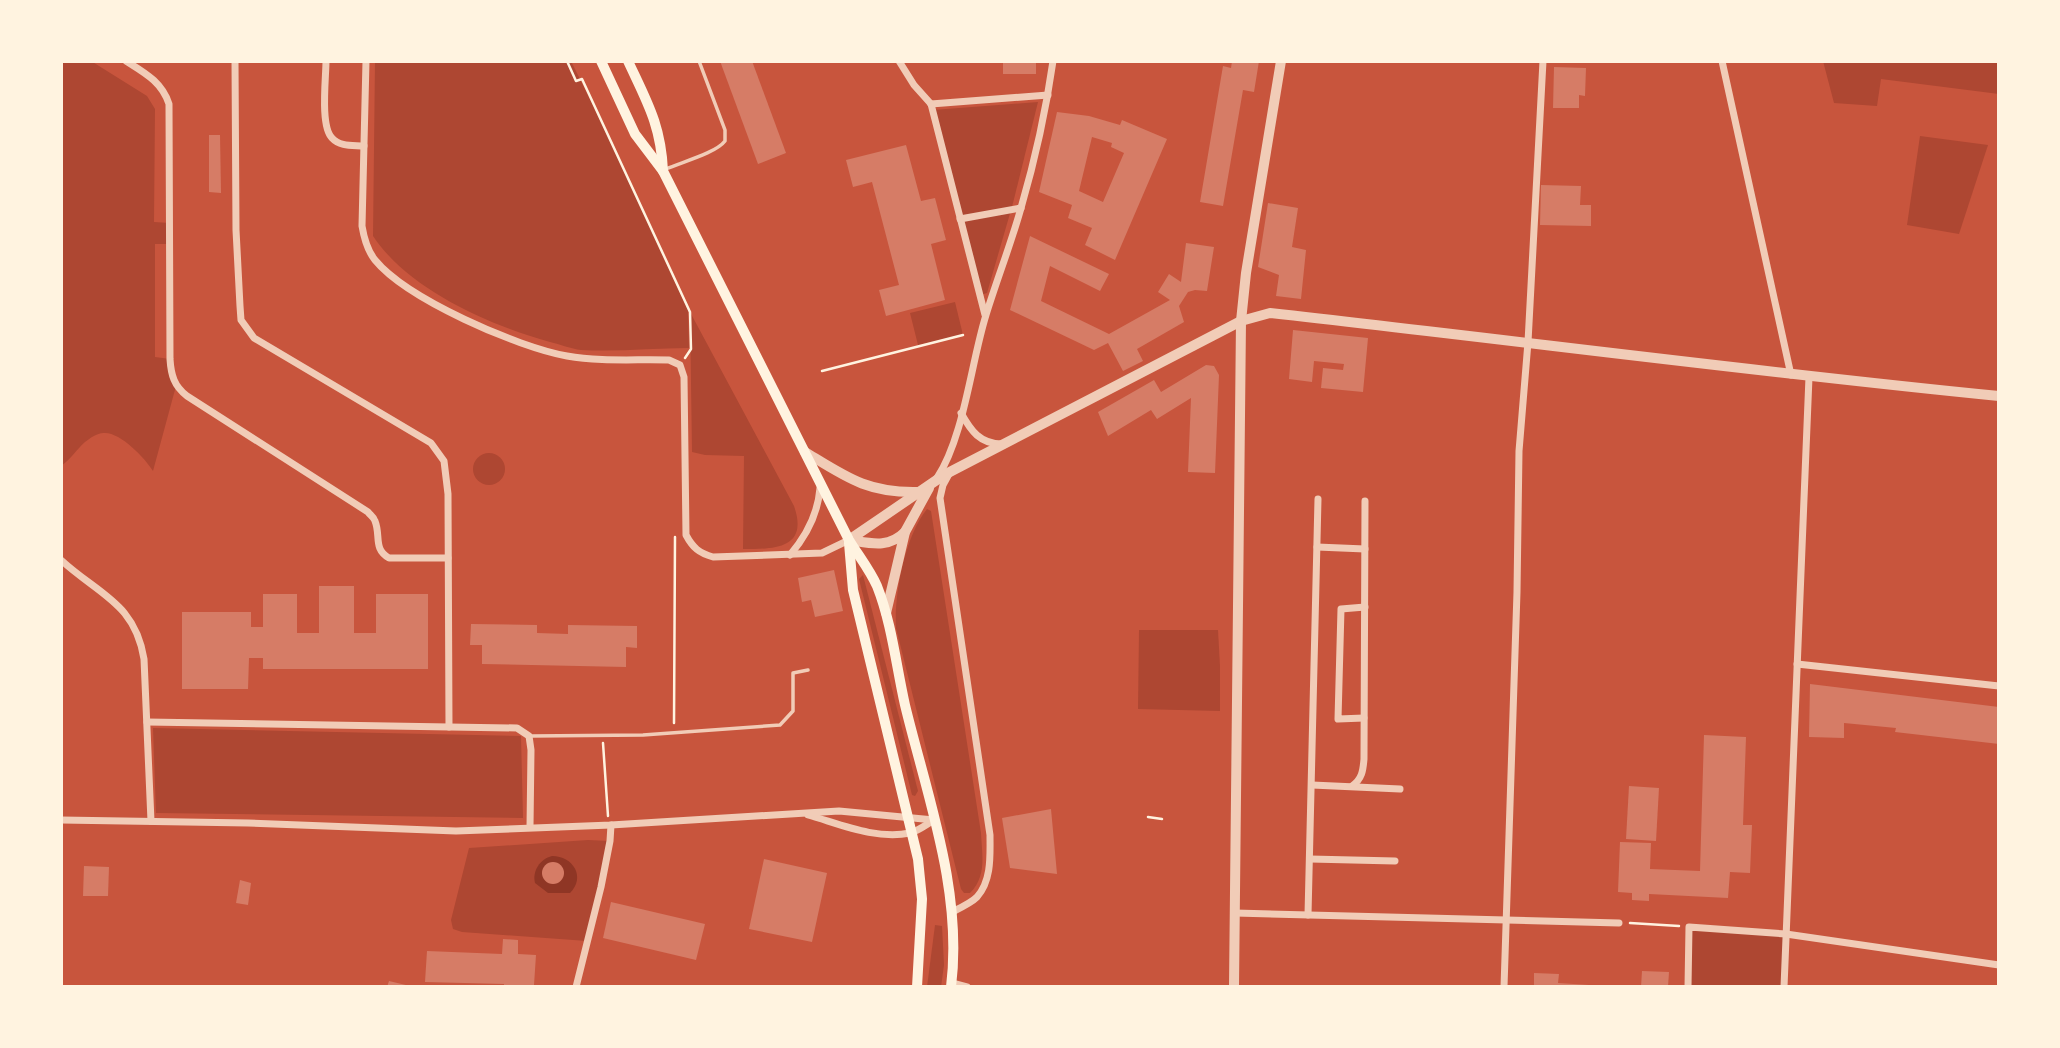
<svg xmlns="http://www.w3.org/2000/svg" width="2060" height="1048" font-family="Lora,serif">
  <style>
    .green { fill: #ae4732 }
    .water { fill: #8f3625 }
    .building { fill: #d67c66; fill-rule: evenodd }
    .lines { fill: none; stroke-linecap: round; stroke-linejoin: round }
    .path { stroke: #fff3e0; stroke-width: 2.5 }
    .service { stroke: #f1ccb7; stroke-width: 3.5 }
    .minor { stroke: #f1ccb7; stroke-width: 7 }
    .tertiary { stroke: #f1ccb7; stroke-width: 10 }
    .secondary { stroke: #fff3e0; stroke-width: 10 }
  </style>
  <rect width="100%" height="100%" fill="#c8553d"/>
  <g class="green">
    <path d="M 61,61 L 91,61 L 147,96 L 155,109 L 154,222 L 170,223 L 166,244 L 155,244 L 155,357 L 170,359 L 176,386 L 153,471 C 145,458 121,433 105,433 C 98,432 90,438 85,442 C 76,450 71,459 61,466 Z"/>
    <path d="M 375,61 L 571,61 L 612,144 L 688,310 L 689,348 C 653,348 617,352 581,350 C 571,349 560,344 550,342 C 489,325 409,290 373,236 Z"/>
    <polygon points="1823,61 1999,61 1999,94 1881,79 1877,106 1834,103"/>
    <polygon points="1038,102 1013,203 987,293 980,295 933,110"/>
    <polygon points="1920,136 1988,145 1959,234 1907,225"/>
    <polygon points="955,302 963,335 918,345 910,313"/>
    <path d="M 690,312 L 794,506 C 809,549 774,549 743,549 L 744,456 L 705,455 L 692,452 Z"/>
    <circle cx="489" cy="469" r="16"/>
    <path d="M 927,509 L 931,511 L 981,833 C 982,855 987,876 970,893 L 964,893 L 961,889 L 896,628 C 894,594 905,536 927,509 Z"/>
    <polygon points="863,575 918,791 915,796 912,795 859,579"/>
    <polygon points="1139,630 1218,630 1220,666 1220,711 1138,709"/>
    <polygon points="153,728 521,736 523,818 156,813"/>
    <polygon points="588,840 610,841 587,941 462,932 453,929 451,920 469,848"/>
    <polygon points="935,925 942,926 944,965 941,987 927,987"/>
    <polygon points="1689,927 1786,934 1784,987 1688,987"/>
  </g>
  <path class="water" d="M 552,856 C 573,856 586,877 570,893 L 548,893 L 535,883 C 532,871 540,859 552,856 Z"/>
  <g class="building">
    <polygon points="720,61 752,61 786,153 758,164"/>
    <rect x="1003" y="61" width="33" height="13"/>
    <polygon points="1232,61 1259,61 1254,92 1243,90 1223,206 1200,202 1223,66 1231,68"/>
    <polygon points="1554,67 1586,68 1585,96 1579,95 1579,108 1553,108"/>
    <path d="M 1057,112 L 1089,116 L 1120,125 L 1122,120 L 1167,139 L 1115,260 L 1085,245 L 1092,228 L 1068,218 L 1072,205 L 1039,192 ZM 1092,137 L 1112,143 L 1111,147 L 1124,153 L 1103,202 L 1079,191 Z"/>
    <polygon points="209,135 220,135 221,193 209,192"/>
    <polygon points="906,145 921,201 935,198 946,240 931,244 945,300 886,316 879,290 899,285 872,182 853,187 846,160"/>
    <polygon points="1541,185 1581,186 1580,205 1591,205 1591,226 1540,225"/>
    <polygon points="1268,203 1298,208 1292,247 1306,250 1301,299 1276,296 1279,275 1258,267"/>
    <polygon points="1030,236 1109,274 1100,291 1050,266 1041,301 1109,334 1170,300 1158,292 1169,274 1181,282 1186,243 1214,247 1207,291 1195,290 1188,292 1179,306 1184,322 1137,349 1143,361 1123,371 1108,343 1094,350 1010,310"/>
    <polygon points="1293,330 1368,338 1363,392 1321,388 1323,368 1343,370 1344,364 1314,361 1312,382 1289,379"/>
    <polygon points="1206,365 1214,366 1219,375 1215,473 1188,472 1191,398 1157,419 1151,410 1108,436 1098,412 1154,380 1161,392"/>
    <polygon points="834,570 843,611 815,617 811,600 802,602 798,578"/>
    <polygon points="319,586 354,586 354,633 376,633 376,594 428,594 428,669 263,669 263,658 249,658 248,689 182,689 182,612 251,612 251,627 263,627 263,594 297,594 297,633 319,633"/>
    <polygon points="471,624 537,625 537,633 568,634 568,625 637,626 637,648 626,647 626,667 482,664 482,645 470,645"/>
    <polygon points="1810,684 1999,707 1999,744 1895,732 1896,728 1844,723 1844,738 1809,737"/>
    <polygon points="1704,735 1746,737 1743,825 1752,825 1750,873 1730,872 1728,898 1649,894 1649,901 1632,900 1632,893 1618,892 1620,842 1651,843 1650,869 1700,871"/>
    <polygon points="1629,786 1659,788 1656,841 1626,839"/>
    <polygon points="1051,809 1057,874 1010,868 1002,818"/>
    <polygon points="764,859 827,873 812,942 749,929"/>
    <circle cx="553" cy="873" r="11"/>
    <polygon points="84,866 109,867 108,896 83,896"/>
    <polygon points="240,880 251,883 248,905 236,903"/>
    <polygon points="611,902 705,924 696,960 603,938"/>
    <polygon points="503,939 518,940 518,954 536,955 534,985 504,987 504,984 425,982 427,951 502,954"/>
    <polygon points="1642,971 1669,972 1668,987 1641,987"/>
    <polygon points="1534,973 1559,974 1558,983 1589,985 1589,987 1534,987"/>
    <polygon points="389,981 410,986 410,987 387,987"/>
  </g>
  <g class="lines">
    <g class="path">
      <polyline points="567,61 576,81 582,79 690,312 691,349 685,358"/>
      <polyline points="822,371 963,335"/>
      <polyline points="674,723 675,537"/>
      <polyline points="603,743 608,816"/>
      <polyline points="1148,817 1162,819"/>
      <polyline points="1630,923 1679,926"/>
    </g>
    <g class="service">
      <path d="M 666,169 C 682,162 716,153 725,141 L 725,130 L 699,61"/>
      <polyline points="531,736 643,735 780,725 793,711 793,673 808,670"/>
    </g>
    <g class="minor">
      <path d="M 126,61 C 145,73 162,82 169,104 L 170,359 C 171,375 174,386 187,396 L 368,512 C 370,515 374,517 375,521 C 381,536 373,549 389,558 L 448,558"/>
      <polyline points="235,61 236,230 240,306 241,320 254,338 431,443 444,461 448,494 449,727"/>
      <path d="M 326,61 C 326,78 320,126 332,138 C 340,147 353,145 364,146"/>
      <path d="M 366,61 L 362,226 C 364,238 367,250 375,260 C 407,299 517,347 567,356 C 600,362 636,359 669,360 L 680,365 L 684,377 L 686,535 C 693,548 699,553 713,557 L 822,553 L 849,540"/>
      <polyline points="899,61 914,85 931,104"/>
      <polyline points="1722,61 1791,375"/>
      <polyline points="931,104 985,315"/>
      <polyline points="931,104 1048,95"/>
      <polyline points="960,219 1021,208"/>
      <path d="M 961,413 C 971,431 980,444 1002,444"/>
      <path d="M 949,474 L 943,485 L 940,498 L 990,835 C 990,855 992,880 977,897 C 971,903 960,908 952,912"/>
      <path d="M 937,478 C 964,437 971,363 986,315 C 997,279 1011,244 1021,208 C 1035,160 1046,110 1053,61"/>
      <polyline points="1317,547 1365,549"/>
      <path d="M 790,555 C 807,535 818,514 820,488"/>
      <path d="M 61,560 C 99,595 135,603 144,659 L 151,821"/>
      <polyline points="1797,664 1999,686"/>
      <polyline points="1364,718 1338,719 1341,609 1365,607"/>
      <polyline points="147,722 517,728 529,736 531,750 530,827"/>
      <polyline points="1312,785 1400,789"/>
      <path d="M 1352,786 C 1362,779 1363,771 1364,759 L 1365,501"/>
      <path d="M 808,815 C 840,824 876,840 910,833 C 918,831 927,824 934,820"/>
      <polyline points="61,820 248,823 456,831 611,825 839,811 934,820"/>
      <polyline points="1310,859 1395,861"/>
      <polyline points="1235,913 1619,923"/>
      <polyline points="1308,915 1318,499"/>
      <polyline points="952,983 967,987"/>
      <polyline points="576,987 601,887 610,841 611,825"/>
      <polyline points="1504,987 1517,592 1519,451 1528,342 1543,61"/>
      <polyline points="1688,987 1689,927 1786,934 1999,965"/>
      <polyline points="1784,987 1809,377"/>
    </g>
    <g class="tertiary">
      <path d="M 805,452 C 846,477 867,493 917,492"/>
      <path d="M 849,540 L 944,475 L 1241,321 L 1270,313 C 1513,340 1755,372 1999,396"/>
      <path d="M 849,540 C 870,543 888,549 905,532"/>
      <polyline points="886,613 905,532 929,488"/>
      <polyline points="1234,987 1241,321 1246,273 1281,61"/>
    </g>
    <g class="secondary">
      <path d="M 601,61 L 635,134 L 663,171 L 849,540 C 858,555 870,570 877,586 C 892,624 896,665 905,705 C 927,796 963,891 951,987"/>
      <path d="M 628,61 C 647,102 661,125 663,171"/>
      <polyline points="849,543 853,590 918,859 922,899 917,987"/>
    </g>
  </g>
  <rect width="2060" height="1048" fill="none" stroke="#fff3e0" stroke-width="126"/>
</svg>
